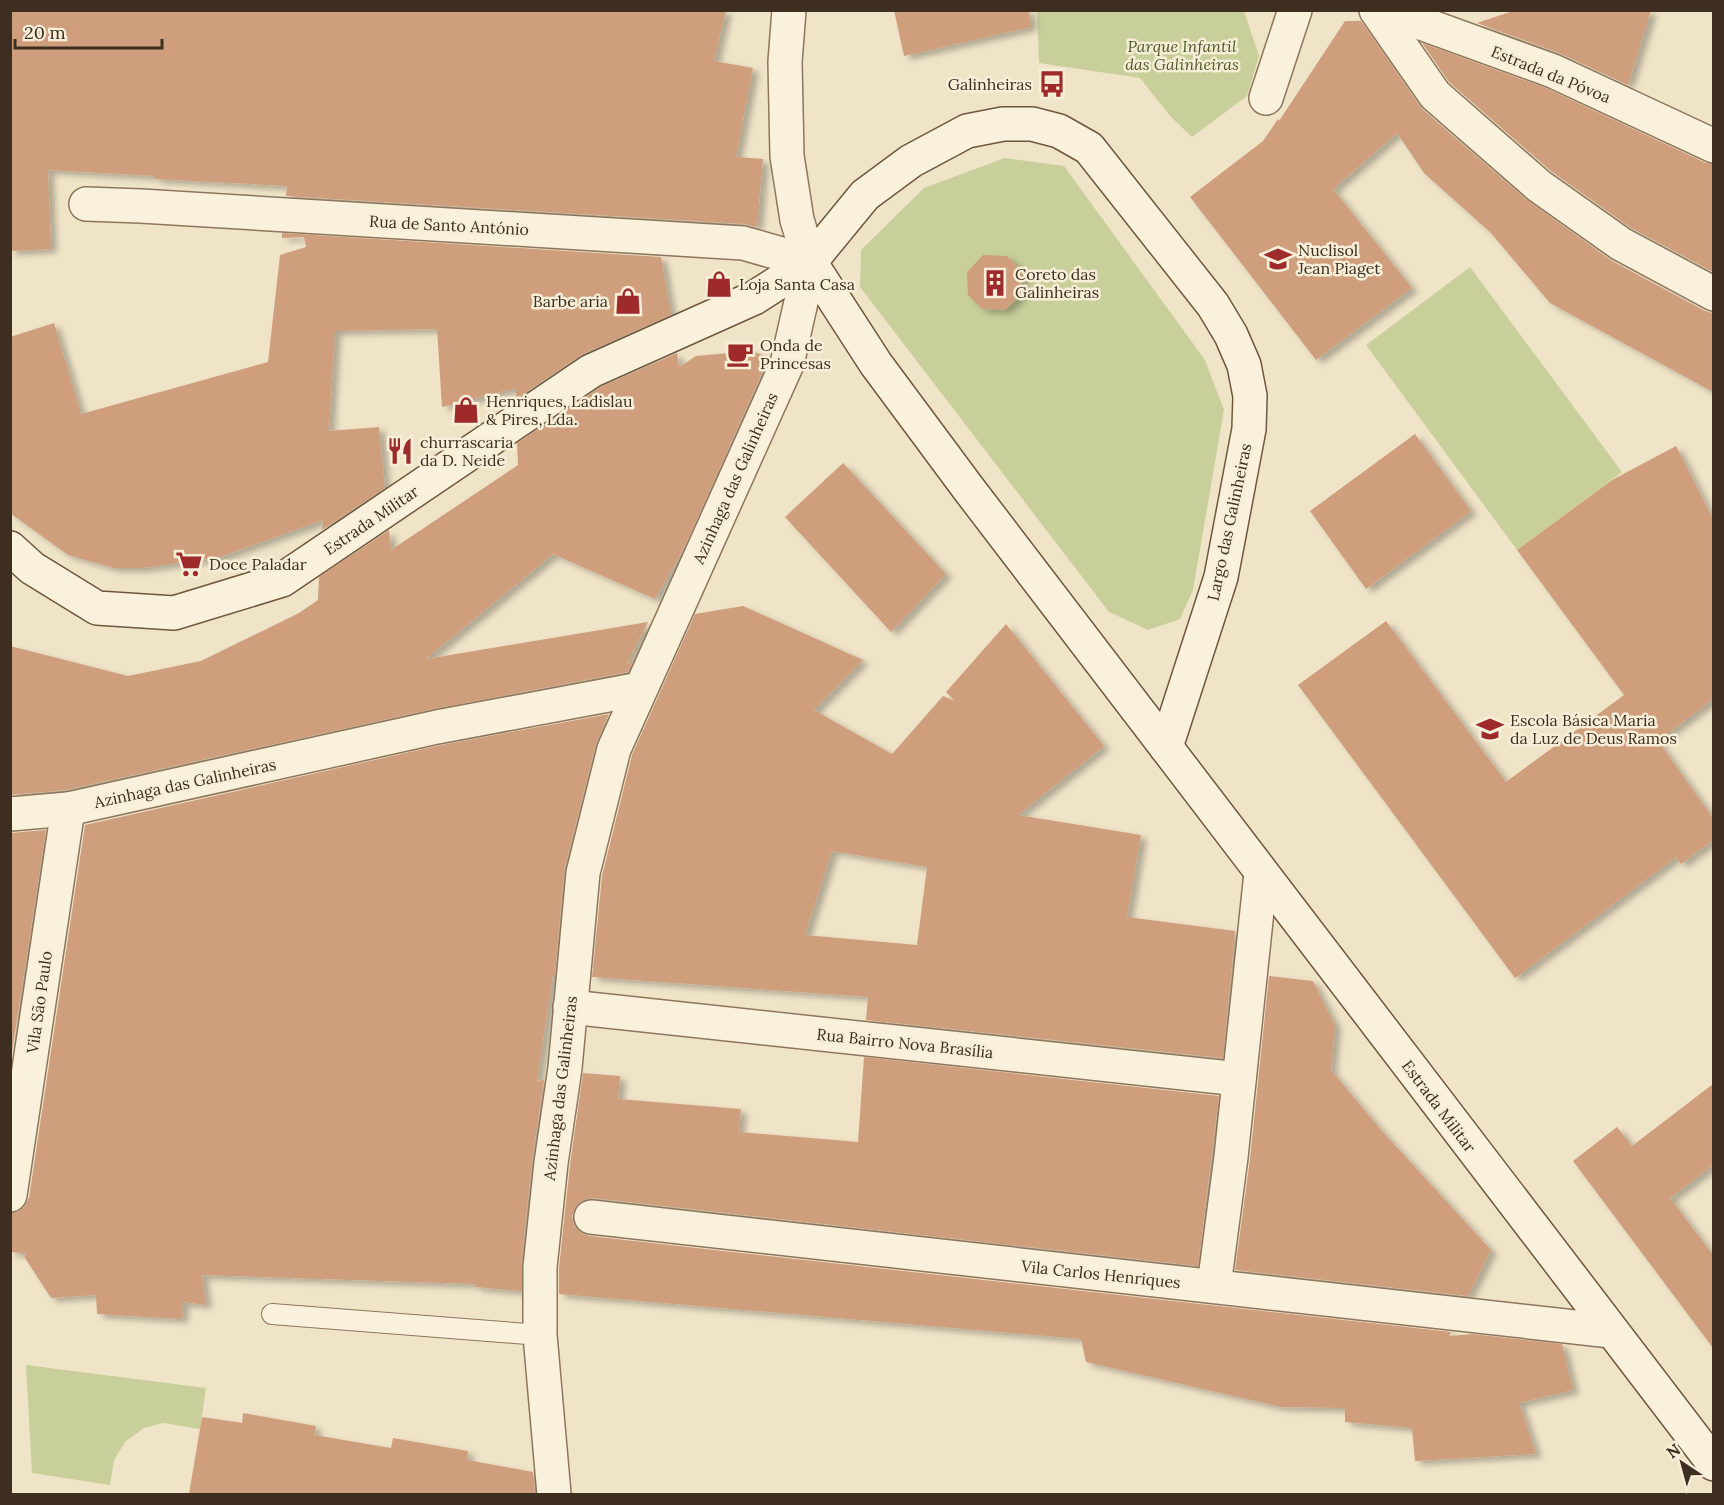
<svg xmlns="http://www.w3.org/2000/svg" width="1724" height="1505" font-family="Lora,serif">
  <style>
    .green { fill: #c9cf9b }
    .building { fill: #cf9f7d; fill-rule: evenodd; filter: url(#shadow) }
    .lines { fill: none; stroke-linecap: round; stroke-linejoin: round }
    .lane-casing { stroke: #8d765c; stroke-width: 22 }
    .street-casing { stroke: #8d765c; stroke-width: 36 }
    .secondary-casing { stroke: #6f573f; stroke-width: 36 }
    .lane { stroke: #faf1dc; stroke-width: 20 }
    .street { stroke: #faf1dc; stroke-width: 33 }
    .secondary { stroke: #faf1dc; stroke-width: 33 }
    .labels { text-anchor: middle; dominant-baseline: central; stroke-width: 5; stroke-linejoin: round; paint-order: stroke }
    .park-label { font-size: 16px; font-style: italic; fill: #4d5a26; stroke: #f7eed8 }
    .street-label { font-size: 16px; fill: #3d2e20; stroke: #f7eed8 }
    .poi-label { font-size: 16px; fill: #3d2e20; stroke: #f7eed8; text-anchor: start }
  </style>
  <defs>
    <filter id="shadow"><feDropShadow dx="6" dy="4" stdDeviation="3" flood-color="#0004"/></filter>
  </defs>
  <rect width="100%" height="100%" fill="#f0e4c8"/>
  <g class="green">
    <polygon points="1037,11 1244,11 1259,56 1247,96 1192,137 1171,117 1140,78 1039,63"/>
    <polygon points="1005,158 1064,166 1205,360 1224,410 1193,590 1180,619 1148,630 1109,612 860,287 861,250 924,188"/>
    <polygon points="1470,267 1622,472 1517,550 1366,345"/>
    <polygon points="26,1365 206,1388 200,1429 163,1423 144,1428 125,1442 114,1460 110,1485 32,1473"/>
  </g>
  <g class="building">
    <polygon points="10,10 726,10 714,61 753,68 736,157 763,159 757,227 744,224 286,196 287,186 155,179 155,176 48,170 51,249 10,251"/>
    <polygon points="894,10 1029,10 1031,27 904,56"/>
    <polygon points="1516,10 1651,10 1628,85 1559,53 1477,23"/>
    <polygon points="1345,21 1361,21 1422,109 1527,200 1612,261 1705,311 1713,313 1713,392 1550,303 1491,233 1424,173 1397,133 1333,189 1412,288 1316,360 1190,197 1263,141 1278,119 1279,121"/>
    <polygon points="1422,43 1546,88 1706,163 1713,164 1713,272 1631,228 1551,171 1449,82"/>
    <polygon points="282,233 661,257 671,315 583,354 516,399 516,388 442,407 437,329 335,331 329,431 379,427 385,488 322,530 323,520 220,557 143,568 114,568 68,555 10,513 10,337 54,323 81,414 268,362 280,255 306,247 304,237 282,238"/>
    <polygon points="983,255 1007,256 1021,270 1022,294 1005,310 982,309 968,295 967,272"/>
    <polygon points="752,351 769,358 684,548 655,599 553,554 426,659 648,622 626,665 634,658 628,672 433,709 65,790 10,795 10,646 128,676 201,661 299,613 318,600 319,577 389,530 391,550 518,465 517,443 600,387 677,353 679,367 696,356"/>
    <polygon points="1415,434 1471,511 1366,589 1310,511"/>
    <polygon points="1676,446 1713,519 1713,699 1658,741 1713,818 1713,840 1681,864 1676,857 1515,978 1298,685 1386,621 1506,782 1624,695 1517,550 1612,480"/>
    <polygon points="843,463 946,574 891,632 785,517"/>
    <path d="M 743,606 L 863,660 L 814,710 L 892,754 L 943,696 L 955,701 L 946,692 L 1006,624 L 1104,746 L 1018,815 L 1141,835 L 1127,917 L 1235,931 L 1223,1058 L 866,1020 L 868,997 L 592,977 L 602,876 L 632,755 L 695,614 ZM 832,851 L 927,867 L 917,945 L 805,935 Z"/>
    <polygon points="609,714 596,744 564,871 555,975 553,975 537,1081 544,1080 532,1161 521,1265 521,1291 475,1287 475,1284 202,1275 206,1305 183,1302 182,1319 97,1314 96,1295 51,1298 25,1258 25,1253 10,1252 10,1213 17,1212 24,1207 29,1198 85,825 441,745"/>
    <polygon points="46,830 10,1065 10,833"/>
    <polygon points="1269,976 1313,981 1335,1025 1331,1070 1381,1130 1491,1250 1468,1296 1235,1270 1250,1159"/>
    <polygon points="864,1057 1219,1096 1198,1266 593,1198 583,1200 576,1206 572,1216 574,1225 580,1232 589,1236 1451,1332 1449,1336 1472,1334 1562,1344 1573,1390 1519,1403 1536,1454 1415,1461 1412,1428 1345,1422 1345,1408 1281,1407 1086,1362 1081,1339 559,1294 559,1268 570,1165 583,1073 620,1076 618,1099 741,1109 739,1132 858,1142"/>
    <polygon points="1713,1084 1713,1165 1670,1198 1713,1255 1713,1348 1573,1161 1617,1127 1632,1146"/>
    <polygon points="243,1413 316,1426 314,1435 391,1448 393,1438 468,1451 467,1460 533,1472 535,1494 189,1494 202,1417 242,1423"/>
  </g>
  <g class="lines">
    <defs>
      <polyline id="lane" points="272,1314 540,1335"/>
      <g id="street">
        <polyline points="1376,10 1435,95 1539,186 1621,244 1714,294"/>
        <polyline points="1385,10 1553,71 1714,146"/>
        <polyline points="1266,98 1295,10"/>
        <polyline points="86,204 141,206 743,243 810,262"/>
        <polyline points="10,814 68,809 437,727 640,689"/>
        <polyline points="570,1007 1239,1079"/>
        <polyline points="10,1195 68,809"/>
        <polyline points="591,1217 1611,1331"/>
        <polyline points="1214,1286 1231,1157 1261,873"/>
        <polyline points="554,1494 540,1335 540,1267 551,1163 565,1068 583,873 614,749 787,364 810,262 797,220 787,156 785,62 789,10"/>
      </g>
      <g id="secondary">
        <polyline points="810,262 876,364 968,488 1714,1464"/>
        <polyline points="10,548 32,568 97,608 174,613 282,580 591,371 754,298 810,262 865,195 911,161 967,131 1003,124 1032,124 1059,131 1089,148 1213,305 1231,335 1244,365 1250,396 1249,429 1221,577 1166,747"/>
      </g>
    </defs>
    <use href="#lane" class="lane-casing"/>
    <use href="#street" class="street-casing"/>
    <use href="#secondary" class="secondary-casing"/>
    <use href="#lane" class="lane"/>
    <use href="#street" class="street"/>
    <use href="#secondary" class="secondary"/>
  </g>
  <defs>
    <symbol id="bus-bare" viewBox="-9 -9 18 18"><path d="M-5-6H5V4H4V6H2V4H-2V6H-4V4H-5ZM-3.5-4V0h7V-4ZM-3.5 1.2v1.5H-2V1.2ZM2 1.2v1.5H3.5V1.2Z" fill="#9e2a2b" stroke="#f7eed8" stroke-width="2.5" paint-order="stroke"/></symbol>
    <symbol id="school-bare" viewBox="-9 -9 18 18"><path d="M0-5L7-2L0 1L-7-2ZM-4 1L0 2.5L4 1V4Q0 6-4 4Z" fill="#9e2a2b" stroke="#f7eed8" stroke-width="2.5" paint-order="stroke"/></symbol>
    <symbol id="building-bare" viewBox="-9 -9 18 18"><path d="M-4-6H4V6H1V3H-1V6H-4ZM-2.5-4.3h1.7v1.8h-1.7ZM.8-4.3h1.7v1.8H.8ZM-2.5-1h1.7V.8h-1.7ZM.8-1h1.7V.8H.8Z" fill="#9e2a2b" stroke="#f7eed8" stroke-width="2.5" paint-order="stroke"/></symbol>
    <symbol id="shop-bare" viewBox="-9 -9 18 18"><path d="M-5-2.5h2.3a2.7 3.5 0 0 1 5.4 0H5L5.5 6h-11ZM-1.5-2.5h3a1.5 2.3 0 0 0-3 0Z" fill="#9e2a2b" stroke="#f7eed8" stroke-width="2.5" paint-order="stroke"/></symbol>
    <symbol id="cafe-bare" viewBox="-9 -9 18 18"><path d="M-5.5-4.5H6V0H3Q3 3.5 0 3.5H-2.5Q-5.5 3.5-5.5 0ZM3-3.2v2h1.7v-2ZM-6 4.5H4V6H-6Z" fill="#9e2a2b" stroke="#f7eed8" stroke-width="2.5" paint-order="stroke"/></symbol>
    <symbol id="restaurant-bare" viewBox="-9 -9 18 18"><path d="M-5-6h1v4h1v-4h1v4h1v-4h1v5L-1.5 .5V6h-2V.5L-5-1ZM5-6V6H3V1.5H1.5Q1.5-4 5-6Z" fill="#9e2a2b" stroke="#f7eed8" stroke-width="2.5" paint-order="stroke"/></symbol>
    <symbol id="supermarket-bare" viewBox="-9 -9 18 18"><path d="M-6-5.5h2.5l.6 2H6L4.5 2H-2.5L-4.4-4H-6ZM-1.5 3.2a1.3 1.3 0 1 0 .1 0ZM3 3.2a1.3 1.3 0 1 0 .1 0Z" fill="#9e2a2b" stroke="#f7eed8" stroke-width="2.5" paint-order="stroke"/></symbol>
  </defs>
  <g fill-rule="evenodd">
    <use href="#bus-bare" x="1033" y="65" width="38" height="38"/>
    <use href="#school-bare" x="1259" y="240" width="38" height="38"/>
    <use href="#building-bare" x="976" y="264" width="38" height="38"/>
    <use href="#shop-bare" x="700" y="265" width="38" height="38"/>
    <use href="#shop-bare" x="609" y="282" width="38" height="38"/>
    <use href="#cafe-bare" x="721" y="335" width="38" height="38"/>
    <use href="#shop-bare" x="447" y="391" width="38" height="38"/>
    <use href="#restaurant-bare" x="381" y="432" width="38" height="38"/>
    <use href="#supermarket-bare" x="170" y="545" width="38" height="38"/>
    <use href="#school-bare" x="1471" y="710" width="38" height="38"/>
  </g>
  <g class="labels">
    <g class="park-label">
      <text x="1182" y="46">Parque Infantil<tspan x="1182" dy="18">das Galinheiras</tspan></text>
    </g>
    <g class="street-label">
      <text transform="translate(1551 74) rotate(22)">Estrada da Póvoa</text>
      <text transform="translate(449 225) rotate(3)">Rua de Santo António</text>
      <text transform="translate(735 478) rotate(-66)">Azinhaga das Galinheiras</text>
      <text transform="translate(371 520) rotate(-34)">Estrada Militar</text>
      <text transform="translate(1229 522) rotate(-78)">Largo das Galinheiras</text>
      <text transform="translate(185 783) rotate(-12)">Azinhaga das Galinheiras</text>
      <text transform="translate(39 1002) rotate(-82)">Vila São Paulo</text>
      <text transform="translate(905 1043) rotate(6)">Rua Bairro Nova Brasília</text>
      <text transform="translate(560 1088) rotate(-83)">Azinhaga das Galinheiras</text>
      <text transform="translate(1439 1106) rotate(53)">Estrada Militar</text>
      <text transform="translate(1101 1274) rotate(6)">Vila Carlos Henriques</text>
    </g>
    <g class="poi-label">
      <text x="1032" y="84" text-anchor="end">Galinheiras</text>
      <text x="1298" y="250">Nuclisol<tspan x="1298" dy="18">Jean Piaget</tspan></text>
      <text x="1015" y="274">Coreto das<tspan x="1015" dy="18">Galinheiras</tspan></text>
      <text x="739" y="284">Loja Santa Casa</text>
      <text x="608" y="301" text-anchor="end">Barbe aria</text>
      <text x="760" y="345">Onda de<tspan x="760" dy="18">Princesas</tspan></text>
      <text x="486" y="401">Henriques, Ladislau<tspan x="486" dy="18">&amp; Pires, Lda.</tspan></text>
      <text x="420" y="442">churrascaria<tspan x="420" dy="18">da D. Neide</tspan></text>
      <text x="209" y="564">Doce Paladar</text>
      <text x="1510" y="720">Escola Básica Maria<tspan x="1510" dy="18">da Luz de Deus Ramos</tspan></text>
    </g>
  </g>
  <rect width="1724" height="1505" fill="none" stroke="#3d2e20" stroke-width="24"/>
  <g transform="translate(1682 1463) rotate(324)" stroke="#f7eed8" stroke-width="4.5" paint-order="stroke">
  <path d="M0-4.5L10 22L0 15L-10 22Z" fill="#3d2e20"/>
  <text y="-9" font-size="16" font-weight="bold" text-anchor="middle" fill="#3d2e20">N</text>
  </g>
  <path d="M15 39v9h147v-9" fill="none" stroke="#3d2e20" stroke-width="3"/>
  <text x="24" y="39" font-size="18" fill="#3d2e20" stroke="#f7eed8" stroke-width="4.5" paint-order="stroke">20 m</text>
</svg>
